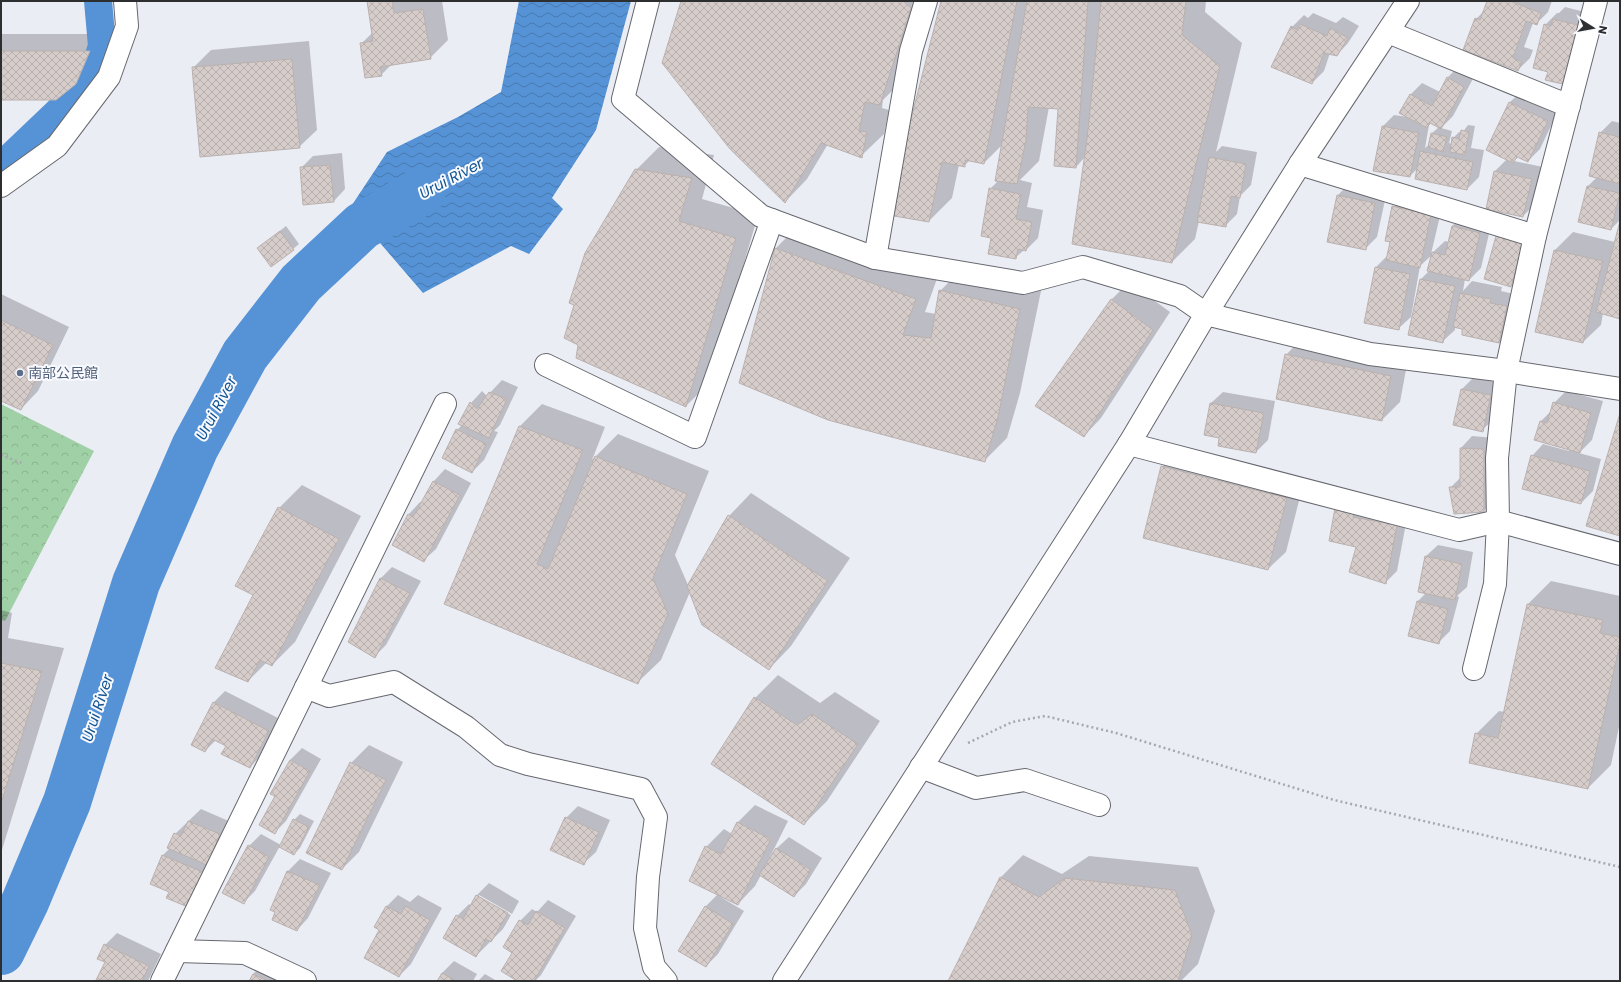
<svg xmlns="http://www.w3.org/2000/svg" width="1621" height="982" font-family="Poppins,'Noto Sans JP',sans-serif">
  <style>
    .park { fill: url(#park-crowns) }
    .water { fill: url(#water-waves) }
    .shadow { fill: #0003; fill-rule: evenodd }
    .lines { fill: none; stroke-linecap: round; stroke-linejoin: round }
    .canal { stroke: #5593d6; stroke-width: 28 }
    .river { stroke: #5593d6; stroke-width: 48 }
    .building { fill: url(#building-cross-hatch); stroke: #bab1af }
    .minor-casing { stroke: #66686f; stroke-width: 24 }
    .tertiary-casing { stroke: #66686f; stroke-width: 24 }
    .path { stroke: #a6a8ae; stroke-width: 2.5; stroke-dasharray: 2 3; stroke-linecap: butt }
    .minor { stroke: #fff; stroke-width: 22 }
    .tertiary { stroke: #fff; stroke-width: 22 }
    .service-dot { fill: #5c6f8a; stroke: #f9faff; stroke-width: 1.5 }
    .labels { text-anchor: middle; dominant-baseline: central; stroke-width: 4; stroke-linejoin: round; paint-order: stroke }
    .service-label { font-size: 14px; fill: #4e5e75; stroke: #f9faff; text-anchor: start }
    .water-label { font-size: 15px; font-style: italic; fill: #125592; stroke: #f9faff }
  </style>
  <defs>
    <pattern id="park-crowns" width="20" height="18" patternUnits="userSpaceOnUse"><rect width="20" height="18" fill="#a0d1a6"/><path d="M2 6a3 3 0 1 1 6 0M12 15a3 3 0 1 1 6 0" fill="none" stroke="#8ab48f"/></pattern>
    <pattern id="water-waves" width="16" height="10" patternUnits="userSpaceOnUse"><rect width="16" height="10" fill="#5593d6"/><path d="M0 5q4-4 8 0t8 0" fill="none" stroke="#4778ae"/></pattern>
    <pattern id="building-cross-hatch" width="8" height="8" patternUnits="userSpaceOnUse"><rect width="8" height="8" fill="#d6cdcb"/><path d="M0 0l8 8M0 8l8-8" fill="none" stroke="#b8b0af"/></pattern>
  </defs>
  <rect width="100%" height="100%" fill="#ebedf5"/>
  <polygon class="park" points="1,404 94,451 5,621 1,620"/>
  <polygon class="water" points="519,1 631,1 596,130 552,198 563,209 529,254 511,246 423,293 350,208 387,152 458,117 501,92"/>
  <g class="shadow">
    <polygon points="368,1 442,1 448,40 430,58 392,64 381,75 361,44 373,32"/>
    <polygon points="682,1 928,1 902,81 883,100 882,108 889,110 884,134 861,156 828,144 807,179 785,202"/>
    <polygon points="942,1 1206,1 1205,12 1242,43 1216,152 1222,146 1257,152 1251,185 1240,196 1237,214 1225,226 1199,221 1195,239 1172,262 1085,157 1076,167 1059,108 1049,107 1039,161 1020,180 1032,183 1027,207 1043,210 1038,238 1026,250 1024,250 1015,258 993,238 990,189 999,180 1003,144 984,163 970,160 964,166 959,165 952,198 929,221"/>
    <polygon points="1488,1 1552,1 1548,12 1536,24 1533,23 1524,47 1533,50 1530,58 1518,70 1476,19 1485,10"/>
    <polygon points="1565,7 1593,14 1549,71 1545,25 1557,13 1559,13"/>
    <polygon points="1313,13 1336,23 1343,17 1359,26 1348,43 1337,55 1330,53 1324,71 1312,83 1292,27 1304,15 1308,18"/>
    <polygon points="1,34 107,34 93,65 75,83 1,99"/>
    <polygon points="309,41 317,130 299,147 193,68 211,50"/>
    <path d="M 1459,66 L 1475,75 L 1453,116 L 1441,128 L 1452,131 L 1449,143 L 1452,144 L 1453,138 L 1459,132 L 1462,133 L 1468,125 L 1475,126 L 1471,148 L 1484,150 L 1479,177 L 1467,189 L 1418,168 L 1410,176 L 1382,127 L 1394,115 L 1408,117 L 1410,95 L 1422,83 L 1440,92 L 1447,78 ZM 1431,123 L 1439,127 L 1432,133 L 1430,144 L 1425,148 L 1429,125 Z"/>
    <polygon points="1522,91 1559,109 1540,149 1528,161 1519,156 1514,161 1543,167 1535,204 1523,216 1495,171 1507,159 1510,102"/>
    <polygon points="1612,121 1620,123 1620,220 1611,229 1588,186 1597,177 1600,133"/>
    <polygon points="659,147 714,155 702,199 758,215 709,383 686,406 636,170"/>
    <polygon points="342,153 345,189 334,201 301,168 313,156"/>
    <polygon points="1349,184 1387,191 1377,237 1365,249 1338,195"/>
    <polygon points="1405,195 1443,203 1431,254 1445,241 1449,242 1452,226 1464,215 1492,221 1481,268 1469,280 1465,279 1463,291 1472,281 1502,287 1501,291 1518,295 1511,330 1499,342 1455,326 1455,330 1443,341 1410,335 1421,279 1430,270 1433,254 1420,266 1411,317 1399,328 1376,267 1388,255 1392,241 1393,207"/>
    <polygon points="1509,224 1534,231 1522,274 1511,286 1485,279 1497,236"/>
    <polygon points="799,225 938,276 925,312 936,314 940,291 963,268 1042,286 1020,393 1007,438 984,461 740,383 776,248"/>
    <polygon points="1620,225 1620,318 1603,313 1601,325 1583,342 1536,331 1555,250 1573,232 1615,242"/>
    <polygon points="286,226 299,244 293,249 258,248"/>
    <polygon points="1129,282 1170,312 1101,418 1084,436 1111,300"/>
    <polygon points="1,294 69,327 38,391 21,409 1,400"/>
    <polygon points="1303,337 1408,359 1400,402 1382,420 1286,355"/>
    <polygon points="1474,377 1502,384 1494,419 1482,430 1462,389"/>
    <polygon points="502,380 518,387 500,425 494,431 498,432 484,460 472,472 457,430 462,425 459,424 471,403 482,391 487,396"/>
    <polygon points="1566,391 1603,401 1592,440 1579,453 1601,459 1593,491 1581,503 1532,456 1543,444 1569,451 1570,449 1536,440 1541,421 1552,410 1554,403"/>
    <polygon points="1223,392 1275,401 1268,440 1256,452 1220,437 1211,403"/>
    <polygon points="542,404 605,427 592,460 618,434 709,471 675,555 688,585 729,516 751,493 850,558 791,646 769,669 690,592 661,660 638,682 445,604 520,426"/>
    <polygon points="1472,436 1495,438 1496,499 1484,511 1450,488 1461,477 1461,448"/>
    <polygon points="1179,449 1304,481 1286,552 1268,569 1162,467"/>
    <polygon points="445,469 471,483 436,549 424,560 393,544 409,514 420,502 422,503 434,481"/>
    <polygon points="302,485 361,516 295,642 272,665 267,662 248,681 254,595 279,508"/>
    <polygon points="1336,508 1408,513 1397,571 1385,583 1358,546"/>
    <polygon points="1438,545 1473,552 1467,587 1457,596 1459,597 1450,631 1439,642 1418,601 1426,593 1426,556"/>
    <polygon points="392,567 421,581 386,645 374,657 380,579"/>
    <polygon points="1551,581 1620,596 1620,722 1611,765 1588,788 1476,734 1499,711 1505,712 1528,604"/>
    <polygon points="1,610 12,613 8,638 64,648 1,853"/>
    <polygon points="778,675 820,703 835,692 880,721 827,801 804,824 712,764 755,698"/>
    <polygon points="225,691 280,719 262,755 250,767 227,745 216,740 205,751 213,703"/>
    <polygon points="369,745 403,762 359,852 342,869 351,763"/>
    <polygon points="302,748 321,759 286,821 274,833 277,796 272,793 290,760"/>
    <polygon points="755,805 788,821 769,859 770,859 777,848 789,837 822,858 806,884 794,896 761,875 755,886 738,904 720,895 719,896 744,911 718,954 706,966 705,907 718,894 706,847 724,829 732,834 737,823"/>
    <polygon points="578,806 610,820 596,852 584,863 566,818"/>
    <polygon points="201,809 231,822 200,894 171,891 151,883 163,855 170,848 175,834"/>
    <polygon points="300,814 314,821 300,848 294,854 280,846 255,891 243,903 249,846 261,834 281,845 294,820"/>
    <polygon points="1023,855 1062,874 1089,856 1198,867 1215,911 1198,964 1181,981 949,981 1000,878"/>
    <polygon points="300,859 331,873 308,918 297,930 276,912 271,909 288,871"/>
    <polygon points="489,883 519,901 512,914 479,895 479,898 511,915 503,929 476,956 457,916 469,904 471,906 477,895"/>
    <polygon points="398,895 410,902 418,895 442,908 411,964 399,976 381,930 386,907"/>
    <polygon points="548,900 576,916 541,975 535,981 519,981 514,952 505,947 520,921 532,909 537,912"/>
    <polygon points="117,933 161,954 148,981 101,981 98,979 106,962 105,945"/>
    <polygon points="454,961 477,974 473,981 438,981 442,973"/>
    <polygon points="265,962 295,981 250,981 253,974"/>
    <polygon points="485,974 497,981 478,981"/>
  </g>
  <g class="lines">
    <polyline class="canal" points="1,166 91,80 102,46 98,1"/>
    <polyline class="river" points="1,951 25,902 67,802 136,583 195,447 245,355 301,283 362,226 422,191"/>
  </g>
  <g class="building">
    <polygon points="367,1 392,1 394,13 423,9 431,59 380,67 382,76 365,78 360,43 373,41"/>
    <polygon points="681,1 903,1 911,8 880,105 865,102 859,131 867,132 862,158 821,143 785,203 730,149 662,63"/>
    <polygon points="941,1 1017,1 984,164 965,160 965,167 942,162 929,222 894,216 909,127"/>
    <polygon points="1027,1 1088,1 1076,168 1054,166 1058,109 1028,107 1026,140 1017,184 995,181"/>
    <polygon points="1101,1 1186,1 1182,35 1220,66 1172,263 1072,244 1087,139"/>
    <polygon points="1487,1 1510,1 1541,13 1537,25 1526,21 1513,58 1522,62 1518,71 1463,50 1475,18 1480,20"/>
    <polygon points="1553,19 1582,26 1567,85 1545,80 1548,72 1533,68 1544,24 1551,26"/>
    <polygon points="1300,24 1327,36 1330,28 1348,38 1337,56 1324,53 1312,84 1271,67 1291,26 1297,30"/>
    <polygon points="1,51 90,51 76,84 56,100 1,100"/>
    <polygon points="292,59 300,148 200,157 192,67"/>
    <polygon points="1447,77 1464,87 1441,129 1430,123 1427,128 1399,113 1410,94 1432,106"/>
    <polygon points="1509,102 1548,121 1528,162 1517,157 1513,163 1486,150"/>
    <polygon points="1382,126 1419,133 1410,177 1373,171"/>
    <polygon points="1461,130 1469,132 1465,155 1450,152 1452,137 1459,139"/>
    <polygon points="1599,132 1620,137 1620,184 1589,176"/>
    <polygon points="1431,133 1447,137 1443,152 1428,147"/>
    <polygon points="1420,151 1473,162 1467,190 1415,179"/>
    <polygon points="1209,157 1246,164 1240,198 1231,196 1226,227 1197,222"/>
    <polygon points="330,165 334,202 303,205 300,167"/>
    <polygon points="635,169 692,178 679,221 736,238 686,407 576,358 578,345 564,338 574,305 569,303 585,253"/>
    <polygon points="1494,171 1532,179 1523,217 1486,209"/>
    <polygon points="1587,186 1620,193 1611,230 1578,222"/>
    <polygon points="989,188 1021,194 1016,219 1032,222 1026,251 1018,249 1016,259 988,254 991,238 981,236"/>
    <polygon points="1337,195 1375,203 1366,250 1327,242"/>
    <polygon points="1392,206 1431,215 1420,268 1386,260 1390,242 1385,241"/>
    <polygon points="1620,221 1620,319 1596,312"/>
    <polygon points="1452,226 1480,233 1469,281 1427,271 1432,252 1445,255"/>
    <polygon points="280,231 294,250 271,267 257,248"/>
    <polygon points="1496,236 1523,243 1511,287 1484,279"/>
    <polygon points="775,248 916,299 903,335 931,338 939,290 1020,309 998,417 985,462 828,420 739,383"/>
    <polygon points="1554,250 1603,261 1583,343 1535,332"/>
    <polygon points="1375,267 1410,274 1399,330 1364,323"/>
    <polygon points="1420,279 1455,286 1443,343 1408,335"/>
    <polygon points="1460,293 1491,299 1490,303 1507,306 1499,343 1462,335 1462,329 1453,327"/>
    <polygon points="1111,299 1153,330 1084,437 1035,406"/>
    <polygon points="1,320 53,345 21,410 1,401"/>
    <polygon points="1285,354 1391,376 1382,421 1276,399"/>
    <polygon points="1461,389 1491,395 1483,432 1453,425"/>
    <polygon points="489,392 507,399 489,438 458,424 470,402 477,409"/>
    <polygon points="1553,402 1591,413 1580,453 1534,440 1540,421 1547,423"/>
    <polygon points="1210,403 1264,413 1256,453 1218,446 1219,438 1204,435"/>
    <polygon points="1620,413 1620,536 1586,526"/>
    <polygon points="519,426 583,450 537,564 548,569 595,456 687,494 653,578 668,614 638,684 444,604"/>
    <polygon points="456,429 486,444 472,473 442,458"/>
    <polygon points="1460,448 1484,449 1484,512 1454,514 1449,487 1460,487"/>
    <polygon points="1531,455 1590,471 1581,504 1522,489"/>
    <polygon points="1161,466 1287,498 1268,570 1143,538"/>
    <polygon points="433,481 460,495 424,562 392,545 408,514 413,517"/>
    <polygon points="278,507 339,539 272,666 260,660 248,682 215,668 253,595 235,586"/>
    <polygon points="1335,508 1354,512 1353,517 1397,525 1386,584 1349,572 1356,547 1329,541"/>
    <polygon points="728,515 828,581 769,670 702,625 687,586"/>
    <polygon points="1425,556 1462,564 1455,600 1418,592"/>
    <polygon points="380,578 410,593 375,658 348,642"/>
    <polygon points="1417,601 1448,609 1439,644 1408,636"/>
    <polygon points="1527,604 1603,620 1600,633 1620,637 1620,643 1588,789 1469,763 1475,733 1498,738"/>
    <polygon points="1,663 42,671 1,804"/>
    <polygon points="754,697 797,725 812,714 858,744 804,825 711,764"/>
    <polygon points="213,702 269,731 250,768 221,754 226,746 212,739 205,752 191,745"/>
    <polygon points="290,760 310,771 275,834 259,825 275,796 270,794"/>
    <polygon points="350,762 386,780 342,870 306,853"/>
    <polygon points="565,817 599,832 584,865 550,850"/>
    <polygon points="293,819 309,827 294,855 279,847"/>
    <polygon points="188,821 220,834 207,865 167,848 174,833 181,836"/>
    <polygon points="737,822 771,839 738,905 689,881 705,846 721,854"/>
    <polygon points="248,845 269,857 244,904 222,893"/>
    <polygon points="776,848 811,870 794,897 759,875"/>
    <polygon points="162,855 203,872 188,907 166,898 169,892 150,884"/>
    <polygon points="287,871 320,885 297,931 272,920 275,912 270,910"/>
    <polygon points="1000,877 1039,897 1065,878 1175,890 1192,935 1178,981 948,981"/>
    <polygon points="476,895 508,913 491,942 486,939 476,957 443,938 456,915 463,919"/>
    <polygon points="386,906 401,914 405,906 430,920 399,977 364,958 379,930 374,927"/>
    <polygon points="705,906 733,924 706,967 678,951"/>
    <polygon points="536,911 565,928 534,981 517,981 501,971 512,953 503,947 519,920 528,925"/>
    <polygon points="104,944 149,966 142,981 96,980 105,962 97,959"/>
    <polygon points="442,973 456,981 437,981"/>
    <polygon points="253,974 268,981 249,981"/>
  </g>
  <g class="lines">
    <defs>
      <g id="minor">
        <polyline points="648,1 623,99 761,216 875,258 1023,283 1083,267 1180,296 1206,314"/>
        <polyline points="1388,32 1569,106"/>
        <polyline points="1300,164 1535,236"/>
        <polyline points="1,186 57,146 109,77 127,26 125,1"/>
        <polyline points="875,258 911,51 926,1"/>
        <polyline points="546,365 695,437 772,220"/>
        <polyline points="1129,444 1459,530 1498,521 1620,554"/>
        <polyline points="1474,669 1495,584 1498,521 1497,458 1506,371 1535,236 1596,1"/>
        <polyline points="306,687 329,696 394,682 466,727 500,755 528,764 641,789 656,817 648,877 645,928 654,967 666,981"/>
        <polyline points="921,767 976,788 1025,780 1099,805"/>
        <polyline points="177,951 245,953 305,981"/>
        <polyline points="162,981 445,404"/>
      </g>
      <g id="tertiary">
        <polyline points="1206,314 1370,354 1506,371 1620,389"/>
        <polyline points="784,981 1129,444 1206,314 1300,164 1408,1"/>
      </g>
    </defs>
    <use href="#minor" class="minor-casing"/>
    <use href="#tertiary" class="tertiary-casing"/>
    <g class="path">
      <polyline points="1,455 22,463"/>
      <polyline points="968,743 1012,722 1045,716 1116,733 1334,800 1620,867"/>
    </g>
    <use href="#minor" class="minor"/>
    <use href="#tertiary" class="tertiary"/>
  </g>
  <circle class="service-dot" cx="20" cy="373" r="4"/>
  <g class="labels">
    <g class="service-label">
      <text x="28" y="373">南部公民館</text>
    </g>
    <g class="water-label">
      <text transform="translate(451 178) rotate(-28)">Urui River</text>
      <text transform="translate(216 408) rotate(-62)">Urui River</text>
      <text transform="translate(97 708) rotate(-72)">Urui River</text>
    </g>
  </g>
  <rect width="1621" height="982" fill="none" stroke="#2d2e30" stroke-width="4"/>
  <g transform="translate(1593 28) rotate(101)" stroke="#f9faff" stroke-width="3" paint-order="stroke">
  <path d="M0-3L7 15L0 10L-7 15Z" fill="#2d2e30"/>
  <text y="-6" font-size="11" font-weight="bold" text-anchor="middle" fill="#2d2e30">N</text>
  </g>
</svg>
